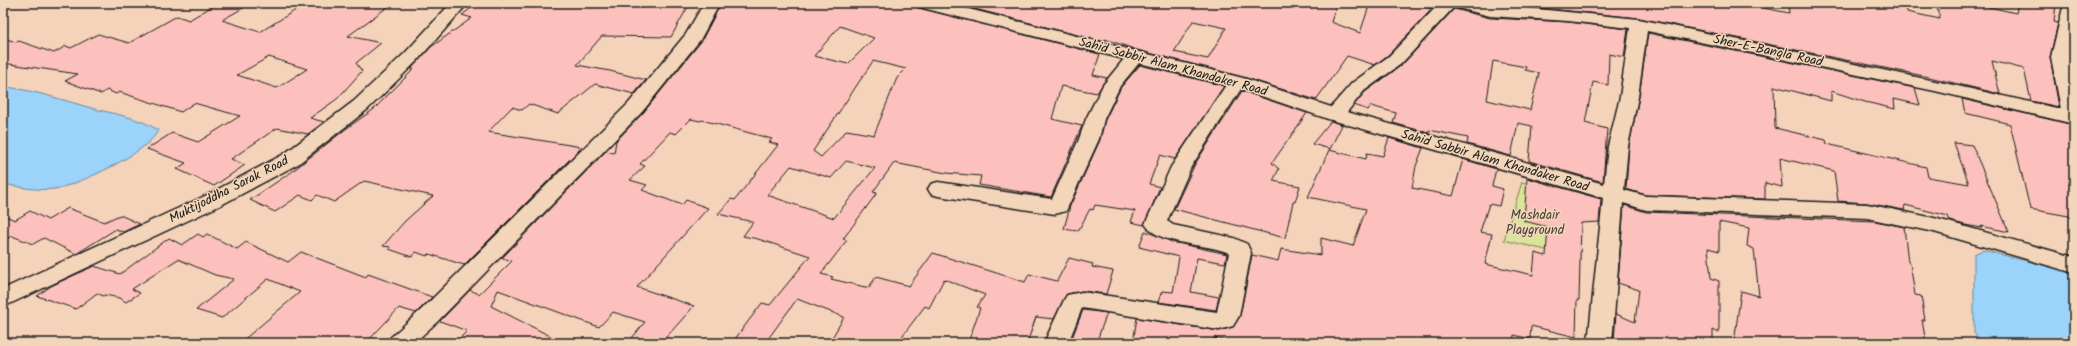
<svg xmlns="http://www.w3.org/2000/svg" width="2077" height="346" font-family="Kalam,sans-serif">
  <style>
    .green { fill: #d9e598; stroke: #7a805a }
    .water { fill: #9bd3fa; stroke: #688aa1 }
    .building { fill: #fdc1bd; stroke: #1c1c1c; fill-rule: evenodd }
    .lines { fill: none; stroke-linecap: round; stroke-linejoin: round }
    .street-casing { stroke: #1c1c1c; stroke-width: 3 }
    .street { fill: #f3d6b9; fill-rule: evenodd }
    .labels { text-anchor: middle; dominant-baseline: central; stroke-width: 3; stroke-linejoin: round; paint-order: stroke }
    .street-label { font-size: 13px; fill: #1c1c1c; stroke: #f3d6b9 }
    .park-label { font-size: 13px; fill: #424435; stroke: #f3d6b9 }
  </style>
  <rect width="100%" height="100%" fill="#f5d2ba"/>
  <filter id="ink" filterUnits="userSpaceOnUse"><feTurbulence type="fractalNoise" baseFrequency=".025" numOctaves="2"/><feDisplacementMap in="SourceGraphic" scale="8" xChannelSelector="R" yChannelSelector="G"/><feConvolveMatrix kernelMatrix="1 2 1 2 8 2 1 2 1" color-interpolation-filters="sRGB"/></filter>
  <g filter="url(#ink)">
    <polygon class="green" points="1522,182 1563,194 1554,252 1504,240"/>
    <g class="water">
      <path d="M 7,87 C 36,91 63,100 91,108 C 113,114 139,117 158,130 C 151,151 77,186 54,189 C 37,191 20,187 3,184 L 3,89 Z"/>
      <polygon points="1983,250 2074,273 2074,343 1990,343 1978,338 1974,333 1974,254"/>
    </g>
    <g class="building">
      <path d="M 218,3 L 252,3 L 222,20 L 260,32 L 307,3 L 393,3 L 348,36 L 381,43 L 356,63 L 362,71 L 337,99 L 310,118 L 324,122 L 308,134 L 277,128 L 231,159 L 245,165 L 214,186 L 177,169 L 186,163 L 147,149 L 172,133 L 198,142 L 240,116 L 194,103 L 181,112 L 119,92 L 116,94 L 107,90 L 101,94 L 65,81 L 78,74 L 3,63 L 3,38 L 16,42 L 19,41 L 54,53 L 66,46 L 71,48 L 98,34 L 129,43 L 177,16 L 189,20 ZM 269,57 L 307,69 L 277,88 L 237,75 Z"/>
      <polygon points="478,3 690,3 671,37 602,36 577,65 610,71 646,80 634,94 595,84 558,114 529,104 522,110 512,107 488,132 582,147 464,265 429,254 427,256 416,252 412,257 389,249 390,247 383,246 405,221 433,196 364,181 334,202 317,195 312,200 300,195 275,212 250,200 290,173 347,128 373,110 414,69 411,69 431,47 472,18 462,15"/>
      <path d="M 721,3 L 916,3 L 919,8 L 1100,54 L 1093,75 L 1107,78 L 1097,93 L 1061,86 L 1052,119 L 1082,126 L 1051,197 L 979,185 L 981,176 L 946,173 L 894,163 L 873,192 L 877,193 L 843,239 L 847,240 L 821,274 L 833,277 L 831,279 L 865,287 L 869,287 L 876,277 L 909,286 L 933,253 L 1025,282 L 1029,274 L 1057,281 L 1069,258 L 1093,264 L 1092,267 L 1113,271 L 1106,294 L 1082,291 L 1067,294 L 1054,319 L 1036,317 L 1027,343 L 968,343 L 980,308 L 977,307 L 985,295 L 944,279 L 929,308 L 925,306 L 897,343 L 872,341 L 870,343 L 829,343 L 844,317 L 797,299 L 765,343 L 732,343 L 762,303 L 770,305 L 810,256 L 758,239 L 743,236 L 753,222 L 718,214 L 731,199 L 735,200 L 778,145 L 769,142 L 772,139 L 702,120 L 700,121 L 691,119 L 676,134 L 670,132 L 640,164 L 645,166 L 630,180 L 647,185 L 642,190 L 682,205 L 686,200 L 708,208 L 637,287 L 694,306 L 661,343 L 628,343 L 645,322 L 613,312 L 599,327 L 498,290 L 491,306 L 564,343 L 455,343 L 467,331 L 440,321 L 470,290 L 479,294 L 512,261 L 502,258 L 606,151 L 614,153 L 616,141 L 643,113 L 704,38 L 703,38 ZM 840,26 L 874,38 L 848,64 L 814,56 ZM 873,61 L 906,69 L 897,78 L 874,135 L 847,130 L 821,157 L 813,151 ZM 846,161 L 875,168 L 834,218 L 767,195 L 791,166 L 831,178 Z"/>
      <path d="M 966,3 L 1337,3 L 1331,22 L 1360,33 L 1370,3 L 1409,3 L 1432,9 L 1388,55 L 1375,65 L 1347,56 L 1316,100 L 1243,77 L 1137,50 L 1105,39 L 1105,42 L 963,6 ZM 1193,21 L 1226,28 L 1208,59 L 1174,52 Z"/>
      <polygon points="1490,3 1738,3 1789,13 1788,3 1906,3 1907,12 1940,19 1936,3 1971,3 2016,13 2018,3 2056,3 2054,22 2058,23 2050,57 2059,107 2031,101 2024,69 1992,61 2000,94 1929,77 1639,18"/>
      <path d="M 1454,9 L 1490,18 L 1568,22 L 1628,29 L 1624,57 L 1609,54 L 1608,85 L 1593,82 L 1585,123 L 1607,129 L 1603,182 L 1529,161 L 1532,126 L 1518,123 L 1511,156 L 1467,144 L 1468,138 L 1429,130 L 1429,133 L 1393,123 L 1396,113 L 1371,106 L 1368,110 L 1354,105 L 1365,92 L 1402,65 ZM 1493,61 L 1526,67 L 1525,70 L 1539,73 L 1530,110 L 1487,100 Z"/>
      <polygon points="1648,33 1915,88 1920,105 1894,99 1895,109 1865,102 1831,91 1831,101 1774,86 1775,128 1826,140 1827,144 1926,167 1928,177 1969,184 1954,143 1972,145 2009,232 1981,226 1982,228 1965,225 1950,221 1948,216 1905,205 1904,210 1867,203 1838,201 1834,171 1780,158 1782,187 1765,183 1765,199 1646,195 1626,189 1629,146 1639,97"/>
      <polygon points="1140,65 1224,86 1175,159 1160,155 1149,184 1160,187 1144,225 1131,222 1135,211 1095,205 1093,210 1090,209 1078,231 1064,229 1070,206 1100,140 1105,120 1121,87"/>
      <polygon points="1242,91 1307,113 1272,163 1279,169 1273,181 1300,186 1295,202 1293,202 1285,238 1174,209 1195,164"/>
      <polygon points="1962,99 2074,125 2074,217 2030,209 2010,124 1965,113"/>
      <polygon points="1331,121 1342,125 1330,149 1312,144"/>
      <polygon points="1389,138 1423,148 1416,166 1412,188 1453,196 1463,159 1496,169 1492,186 1503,189 1499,206 1489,204 1480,232 1492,234 1485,264 1533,275 1535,253 1546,256 1548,227 1524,221 1527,178 1601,199 1599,222 1581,223 1579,300 1577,300 1576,337 1531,326 1530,339 1514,335 1513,343 1239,343 1214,338 1213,343 1133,343 1137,318 1219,331 1233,327 1240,316 1252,255 1278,261 1281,249 1321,255 1321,238 1353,246 1366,209 1308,197 1329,150 1366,159 1367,153 1383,156"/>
      <polygon points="1624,205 1646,212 1875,221 1904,227 1908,262 1910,263 1915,295 1921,296 1925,320 1922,320 1926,343 1734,343 1741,291 1759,296 1754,249 1747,246 1749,228 1719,222 1719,251 1708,248 1711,278 1719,281 1719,333 1713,330 1713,343 1614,342 1616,314 1635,322 1639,290 1618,283"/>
      <polygon points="68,208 104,222 120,215 140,224 123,232 116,229 76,254 44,238 33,244 12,236 3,241 3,215 15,220 30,211 48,220"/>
      <polygon points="1145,231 1172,242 1227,254 1225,263 1197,258 1191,292 1219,297 1216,310 1158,302 1162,291 1173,292 1179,257 1139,247"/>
      <polygon points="198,234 203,237 207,234 237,249 246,242 288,262 301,252 366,277 368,274 432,297 416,313 399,308 366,343 240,343 300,292 268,279 222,318 196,310 234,279 215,275 178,259 132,289 140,293 126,302 119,298 105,295 103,296 97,293 76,309 37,296 51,286 94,266 120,274 169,238 182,245"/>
      <polygon points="1083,310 1107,313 1096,343 1070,343"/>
    </g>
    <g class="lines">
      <defs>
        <g id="street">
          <polygon points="451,3 468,3 417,61 368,109 298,164 221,205 3,307 3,289 207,195 284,154 354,101 405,53"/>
          <polygon points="704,3 720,3 700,40 642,112 438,321 414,343 387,343 391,337 422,309 628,104 686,34"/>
          <path d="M 917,3 L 945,3 L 1243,78 L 1331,107 L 1352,83 L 1389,56 L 1440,3 L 1475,3 L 1639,19 L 1935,81 L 2061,109 L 2051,57 L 2064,3 L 2074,3 L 2074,33 L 2069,57 L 2074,82 L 2074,124 L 1935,91 L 1647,31 L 1638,97 L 1628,146 L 1624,190 L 1646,196 L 1867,204 L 1934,218 L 2074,257 L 2074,273 L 1934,232 L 1867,218 L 1646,210 L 1623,203 L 1612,343 L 1588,343 L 1603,198 L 1328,119 L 1241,89 L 1191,167 L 1167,221 L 1173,225 L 1234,238 L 1247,244 L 1251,253 L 1239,316 L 1233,326 L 1219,330 L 1082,308 L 1068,343 L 1044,343 L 1064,300 L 1067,295 L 1082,292 L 1217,312 L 1229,253 C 1207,243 1159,246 1145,224 L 1171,167 L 1226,85 L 1139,63 L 1120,86 L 1104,119 L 1099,139 L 1066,211 L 1055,214 L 938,196 L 931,194 L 928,189 L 931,184 L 938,182 L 1052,199 L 1079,139 L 1086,119 L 1103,85 L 1124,59 L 919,7 ZM 1454,7 L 1490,16 L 1568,21 L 1630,28 L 1620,97 L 1608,146 L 1604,184 L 1347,112 L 1364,91 L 1401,64 Z"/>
        </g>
      </defs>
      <use href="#street" class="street-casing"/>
      <use href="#street" class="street"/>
    </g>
  </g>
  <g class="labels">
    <g class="street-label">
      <text transform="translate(1768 51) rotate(12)">Sher-E-Bangla Road</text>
      <text transform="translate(1173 67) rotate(15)">Sahid Sabbir Alam Khandaker Road</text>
      <text transform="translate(1495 161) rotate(16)">Sahid Sabbir Alam Khandaker Road</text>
      <text transform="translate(229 190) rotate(-27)">Muktijoddha Sarak Road</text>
    </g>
    <g class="park-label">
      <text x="1535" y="215">Mashdair<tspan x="1535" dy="15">Playground</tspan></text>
    </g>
  </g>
  <rect width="2077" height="346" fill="none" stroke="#f3d6b9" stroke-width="16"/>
  <rect x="8" y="8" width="2061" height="330" fill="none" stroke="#1c1c1c" stroke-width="1.5" filter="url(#ink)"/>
</svg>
